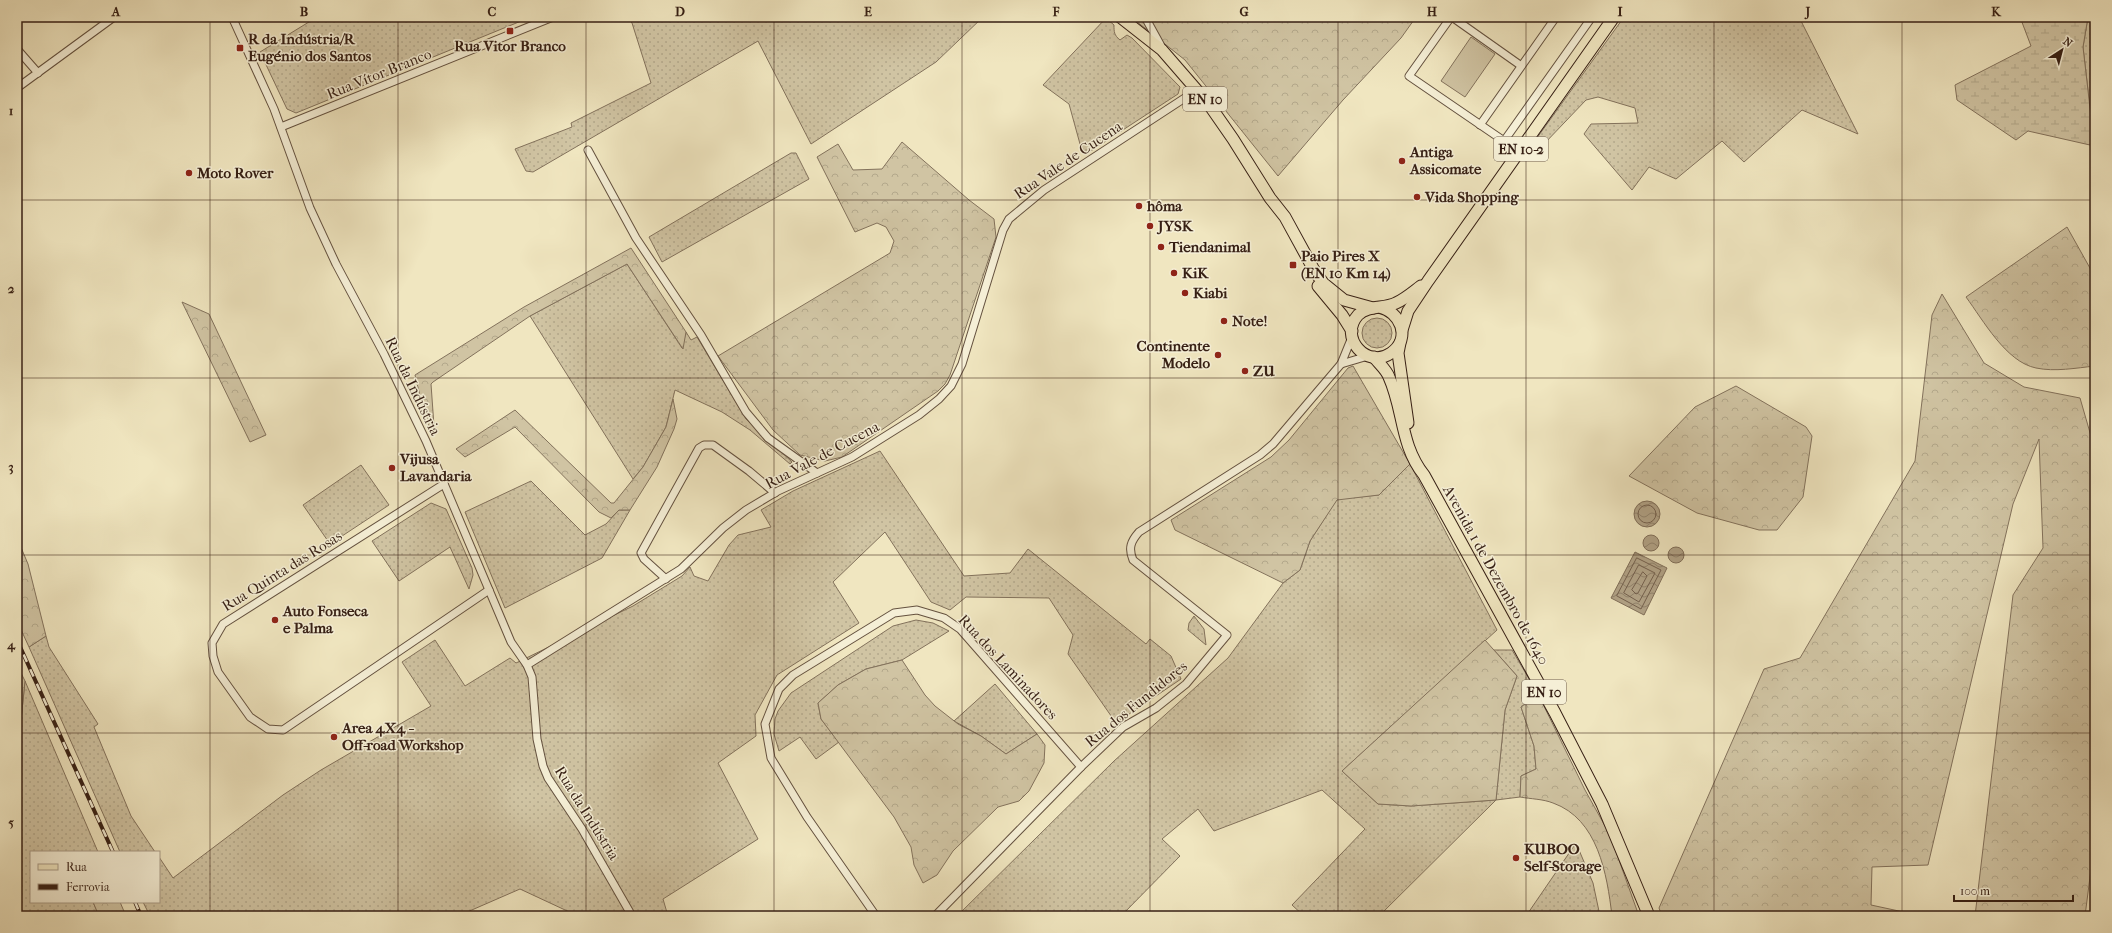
<svg xmlns="http://www.w3.org/2000/svg" width="2112" height="933" font-family="'IM FELL French Canon',serif">
  <style>
    .grass { fill: url(#grass-dots); stroke: #83725c }
    .forest { fill: url(#forest-crowns); stroke: #83725c }
    .wetland { fill: url(#wetland-marsh); stroke: #83725c }
    .pitch { fill: #d0c4a3; stroke: #83725c }
    .water { fill: url(#water-waves); stroke: #806e58 }
    .lines { fill: none; stroke-linecap: round; stroke-linejoin: round }
    .shore { stroke: #74604d; stroke-width: 1 }
    .minor-casing { stroke: #64513f; stroke-width: 9 }
    .primary-casing { stroke: #361f14; stroke-width: 13 }
    .minor { stroke: #f5efd6; stroke-width: 7 }
    .primary { stroke: #f0e6c0; stroke-width: 11 }
    .rail-casing { stroke: #361f14; stroke-width: 4 }
    .rail { stroke: #f5efd6; stroke-width: 2.5; stroke-dasharray: 8; stroke-linecap: butt }
    .grid { fill: none; stroke: #361f14; stroke-width: 1; stroke-opacity: 0.55 }
    .poi-dot { fill: #8f2418; stroke: #f5efd6; stroke-width: 1.5 }
    .labels { text-anchor: middle; dominant-baseline: central; stroke-width: 3; stroke-linejoin: round; paint-order: stroke }
    .shield { fill: #f5efd6; stroke: #6f5d4e; stroke-width: 1 }
    .shield-label { font-size: 14px; font-weight: bold; fill: #361f14 }
    .poi-label { font-size: 15px; font-weight: bold; fill: #361f14; stroke: #f5efd6; text-anchor: start }
    .street-label { font-size: 15px; fill: #361f14; stroke: #f5efd6 }
    .neatline { fill: none; stroke: #361f14; stroke-width: 1.5 }
    .grid-label { font-size: 13px; text-anchor: middle; font-weight: bold; fill: #361f14 }
  </style>
  <defs>
    <pattern id="grass-dots" width="8" height="8" patternUnits="userSpaceOnUse"><rect width="8" height="8" fill="#d0c4a3"/><path d="M2 2h.1M6 6h.1" fill="none" stroke="#b3a88b" stroke-width="1.8" stroke-linecap="round"/></pattern>
    <pattern id="forest-crowns" width="20" height="18" patternUnits="userSpaceOnUse"><rect width="20" height="18" fill="#d0c4a3"/><path d="M2 6a3 3 0 1 1 6 0M12 15a3 3 0 1 1 6 0" fill="none" stroke="#b3a88b"/></pattern>
    <pattern id="wetland-marsh" width="20" height="14" patternUnits="userSpaceOnUse"><rect width="20" height="14" fill="#d0c4a3"/><path d="M1 5h8M5 5V1M11 12h8M15 12V8" fill="none" stroke="#b3a88b"/></pattern>
    <pattern id="water-waves" width="16" height="10" patternUnits="userSpaceOnUse"><rect width="16" height="10" fill="#b1a286"/><path d="M0 5q4-4 8 0t8 0" fill="none" stroke="#91836c"/></pattern>
  </defs>
  <rect width="100%" height="100%" fill="#f0e6c0"/>
  <filter id="stains"><feTurbulence type="fractalNoise" baseFrequency=".005" numOctaves="4"/><feColorMatrix values="0 0 0 0 .2 0 0 0 0 .09 0 0 0 0 .02 0 0 0 .5 -.17"/></filter>
  <radialGradient id="worn" r=".72"><stop offset=".6" stop-color="#630" stop-opacity="0"/><stop offset="1" stop-color="#630" stop-opacity=".3"/></radialGradient>
  <g class="grass">
    <polygon points="317,17 531,17 296,113 287,109 260,52"/>
    <polygon points="627,17 746,17 748,21 754,17 983,17 936,62 811,144 758,41 533,172 526,171 515,149 572,127 571,123 651,83 632,23"/>
    <polygon points="1624,17 1799,17 1858,134 1802,110 1744,162 1722,141 1676,179 1649,167 1632,190 1584,134 1591,124 1638,123 1635,108 1598,97 1586,100 1543,145 1534,142"/>
    <polygon points="2088,17 2095,17 2095,148 2090,145 2093,134 2083,47"/>
    <path d="M 1106,18 L 1114,25 C 1114,32 1114,35 1120,40 L 1127,35 L 1132,38 L 1180,87 L 1178,94 L 1086,154 L 1080,144 L 1069,104 L 1043,85 Z"/>
    <polygon points="791,153 796,153 809,179 662,262 649,237"/>
    <polygon points="627,264 682,348 686,332 691,340 697,337 746,419 792,462 790,464 750,430 722,412 675,390 666,427 643,467 633,479 530,316"/>
    <circle cx="1377" cy="333" r="15"/>
    <polygon points="880,451 964,576 1010,573 1028,549 1146,644 1150,639 1171,656 1181,679 1116,723 1068,654 1073,635 1049,598 966,597 950,610 931,602 885,532 833,582 859,623 777,675 755,715 756,736 718,763 758,839 663,899 668,916 635,916 633,910 621,916 578,916 520,889 458,916 150,916 143,902 159,902 159,857 173,878 283,795 321,770 431,706 402,662 435,640 465,686 510,658 516,663 633,606 682,576 690,567 694,576 708,581 729,545 738,535 771,527 761,510 793,491"/>
    <polygon points="1410,464 1497,630 1342,771 1378,804 1411,806 1496,800 1505,710 1517,676 1494,650 1512,650 1538,694 1521,707 1534,746 1536,769 1521,776 1520,797 1496,800 1379,916 1304,916 1292,905 1365,829 1322,790 1214,831 1198,809 1162,839 1180,856 1121,916 957,916 1114,761 1228,658 1283,583 1300,570 1310,541 1337,499 1379,495"/>
    <polygon points="361,465 389,505 330,544 303,505"/>
    <polygon points="531,481 585,535 606,524 619,510 630,510 602,558 505,608 465,512"/>
    <polygon points="431,503 446,509 472,568 473,575 469,589 450,547 399,581 372,541"/>
    <polygon points="1194,616 1204,629 1206,645 1188,630 1189,623"/>
    <polygon points="916,620 933,623 949,631 902,660 866,669 838,685 818,703 821,719 839,742 816,759 800,737 779,751 774,734 775,719 778,711 791,693 893,626"/>
    <polygon points="46,636 49,647 98,724 94,727 131,816 155,852 120,852 29,647"/>
    <polygon points="25,681 98,852 31,852 31,902 93,902 99,916 17,916 17,732 20,730"/>
    <polygon points="995,684 1037,734 1006,754 981,736 954,721"/>
    <polygon points="1576,843 1593,883 1600,916 1526,916"/>
  </g>
  <g class="forest">
    <polygon points="1131,17 1416,17 1401,38 1343,100 1278,176 1185,60"/>
    <polygon points="902,142 969,200 994,219 996,237 950,375 945,384 938,391 842,457 825,461 800,455 773,430 718,356 890,253 894,241 886,227 877,223 855,232 817,157 838,144 853,170 882,169"/>
    <path d="M 2067,227 L 2095,277 L 2095,366 C 2076,368 2055,372 2036,368 C 2006,362 1983,320 1966,297 Z"/>
    <polygon points="631,248 686,332 683,349 627,264 530,316 433,382 431,384 434,426 431,429 426,421 415,375 524,307"/>
    <polygon points="1942,294 1984,363 2024,387 2080,398 2095,450 2095,838 2085,916 1975,916 2013,595 2043,548 2039,439 2013,504 1928,865 1872,867 1871,905 1922,916 1662,916 1659,908 1764,669 1800,658 1915,461 1932,315"/>
    <polygon points="182,302 209,314 266,435 250,442"/>
    <polygon points="1353,366 1410,464 1379,495 1337,500 1310,541 1300,570 1283,583 1175,530 1171,520 1271,457 1289,440 1348,368"/>
    <polygon points="1736,386 1806,427 1812,436 1803,497 1777,530 1759,530 1697,513 1629,476 1695,407"/>
    <polygon points="673,399 677,419 674,429 657,467 630,510 619,510 611,518 599,512 515,427 465,457 456,449 515,410 611,503 614,503 643,467 666,427"/>
    <polygon points="17,538 28,564 46,636 29,647 17,621"/>
    <polygon points="1485,640 1517,676 1505,710 1496,800 1411,806 1378,804 1342,771"/>
    <polygon points="902,660 925,695 935,706 958,724 981,736 1006,754 1037,734 1045,745 1044,763 1029,791 1019,801 998,807 953,851 937,875 923,883 914,865 911,847 894,817 821,719 818,703 838,685 866,669"/>
    <polygon points="17,665 25,681 20,730 17,732"/>
    <path d="M 1538,694 L 1585,790 L 1610,835 L 1639,916 L 1612,916 C 1607,874 1598,819 1553,803 C 1543,799 1531,799 1520,797 L 1521,776 L 1536,769 L 1534,746 L 1521,707 Z"/>
    <polygon points="93,902 120,902 126,916 99,916"/>
  </g>
  <polygon class="wetland" points="2020,17 2088,17 2083,47 2093,134 2090,145 2028,131 2016,140 1957,100 1955,85 2031,46"/>
  <polygon class="pitch" points="1471,37 1495,54 1465,97 1441,81"/>
  <g class="water">
    <circle cx="1647" cy="514" r="13"/>
    <circle cx="1651" cy="543" r="8"/>
    <circle cx="1676" cy="555" r="8"/>
    <polygon points="1635,552 1667,568 1644,615 1611,598"/>
  </g>
  <g class="lines">
    <g class="shore">
      <circle cx="1647" cy="514" r="9"/>
      <polygon points="1637,558 1661,570 1641,609 1617,596"/>
      <polygon points="1639,565 1655,573 1639,602 1624,593"/>
      <polygon points="1643,572 1647,576 1638,593 1636,594 1632,590"/>
    </g>
    <defs>
      <g id="minor">
        <polyline points="232,17 274,109 310,208 336,264 384,354 426,441 511,642 527,665 532,677 537,739 543,766 548,778 582,829 632,916"/>
        <polyline points="1145,17 1161,46"/>
        <polyline points="1451,17 1409,76 1504,141 1592,17"/>
        <polyline points="1452,17 1520,65"/>
        <polyline points="17,49 38,73"/>
        <polyline points="17,88 114,17"/>
        <polyline points="1480,125 1556,17"/>
        <polyline points="281,127 553,17"/>
        <polyline points="588,150 636,238 701,335 746,412 768,438 817,473"/>
        <polyline points="1341,364 1368,356"/>
        <polyline points="444,484 223,624 212,643 213,656 218,672 250,717 268,729 283,730 489,590"/>
        <polyline points="666,579 644,559 641,553 699,448 704,445 713,445 749,471 775,493"/>
        <polyline points="527,665 681,569 723,528 746,510 778,491 852,457 919,415 939,399 951,386 962,364 1003,230 1009,219 1044,190 1197,90"/>
        <polyline points="876,916 807,817 771,758 765,724 779,689 793,675 894,613 917,610 944,618 960,629 1081,767"/>
        <path d="M 935,916 L 1081,767 L 1123,727 L 1156,708 L 1186,684 L 1227,635 L 1133,560 C 1128,548 1131,541 1139,532 L 1260,455 L 1273,444 L 1341,364 L 1352,337"/>
      </g>
      <g id="primary">
        <polyline points="1120,17 1162,50 1208,103 1233,139 1270,198 1285,217 1314,270 1323,283 1344,300 1373,308"/>
        <polyline points="1318,286 1342,315 1352,331"/>
        <path d="M 1379,307 C 1400,311 1412,338 1391,353 C 1367,370 1338,337 1358,315 C 1368,305 1384,309 1396,303 C 1405,299 1413,292 1421,286"/>
        <polyline points="1402,330 1408,311 1428,281 1614,17"/>
        <polyline points="1400,343 1398,353 1408,423"/>
        <path d="M 1374,357 C 1379,364 1386,369 1389,377 C 1404,410 1400,445 1424,475 L 1555,713 L 1602,804 L 1649,916"/>
      </g>
    </defs>
    <use href="#minor" class="minor-casing"/>
    <use href="#primary" class="primary-casing"/>
    <use href="#minor" class="minor"/>
    <use href="#primary" class="primary"/>
    <defs>
      <g id="rail">
        <polyline points="17,640 113,852"/>
        <polyline points="135,902 141,916"/>
      </g>
    </defs>
    <use href="#rail" class="rail-casing"/>
    <use href="#rail" class="rail"/>
  </g>
  <path class="grid" d="M 210,17 L 210,916M 398,17 L 398,916M 586,17 L 586,916M 774,17 L 774,916M 962,17 L 962,916M 1150,17 L 1150,916M 1338,17 L 1338,916M 1526,17 L 1526,916M 1714,17 L 1714,916M 1902,17 L 1902,916M 17,200 L 2095,200M 17,378 L 2095,378M 17,555 L 2095,555M 17,733 L 2095,733"/>
  <g class="poi-dot">
    <rect x="506" y="27" width="8" height="8" rx="2"/>
    <rect x="236" y="44" width="8" height="8" rx="2"/>
    <circle cx="1402" cy="161" r="4"/>
    <circle cx="189" cy="173" r="4"/>
    <circle cx="1417" cy="197" r="4"/>
    <circle cx="1139" cy="206" r="4"/>
    <circle cx="1150" cy="226" r="4"/>
    <circle cx="1161" cy="247" r="4"/>
    <rect x="1289" y="261" width="8" height="8" rx="2"/>
    <circle cx="1174" cy="273" r="4"/>
    <circle cx="1185" cy="293" r="4"/>
    <circle cx="1224" cy="321" r="4"/>
    <circle cx="1218" cy="355" r="4"/>
    <circle cx="1245" cy="371" r="4"/>
    <circle cx="392" cy="468" r="4"/>
    <circle cx="275" cy="620" r="4"/>
    <circle cx="334" cy="737" r="4"/>
    <circle cx="1516" cy="858" r="4"/>
  </g>
  <g class="labels">
    <g class="shield">
      <rect x="1183" y="87" width="44" height="24" rx="3"/>
      <rect x="1494" y="137" width="54" height="24" rx="3"/>
      <rect x="1522" y="680" width="44" height="24" rx="3"/>
    </g>
    <g class="shield-label">
      <text x="1205" y="99">EN 10</text>
      <text x="1521" y="149">EN 10-2</text>
      <text x="1544" y="692">EN 10</text>
    </g>
    <g class="poi-label">
      <text x="248" y="39">R da Indústria/R<tspan x="248" dy="17">Eugénio dos Santos</tspan></text>
      <text x="510" y="46" text-anchor="middle">Rua Vitor Branco</text>
      <text x="1410" y="152">Antiga<tspan x="1410" dy="17">Assicomate</tspan></text>
      <text x="197" y="173">Moto Rover</text>
      <text x="1425" y="197">Vida Shopping</text>
      <text x="1147" y="206">hôma</text>
      <text x="1158" y="226">JYSK</text>
      <text x="1169" y="247">Tiendanimal</text>
      <text x="1301" y="256">Paio Pires X<tspan x="1301" dy="17">(EN 10 Km 14)</tspan></text>
      <text x="1182" y="273">KiK</text>
      <text x="1193" y="293">Kiabi</text>
      <text x="1232" y="321">Note!</text>
      <text x="1210" y="346" text-anchor="end">Continente<tspan x="1210" dy="17">Modelo</tspan></text>
      <text x="1253" y="371">ZU</text>
      <text x="400" y="459">Vijusa<tspan x="400" dy="17">Lavandaria</tspan></text>
      <text x="283" y="611">Auto Fonseca<tspan x="283" dy="17">e Palma</tspan></text>
      <text x="342" y="728">Area 4X4 -<tspan x="342" dy="17">Off-road Workshop</tspan></text>
      <text x="1524" y="849">KUBOO<tspan x="1524" dy="17">Self-Storage</tspan></text>
    </g>
    <g class="street-label">
      <text transform="translate(379 74) rotate(-22)">Rua Vítor Branco</text>
      <text transform="translate(1068 160) rotate(-34)">Rua Vale de Cucena</text>
      <text transform="translate(413 386) rotate(64)">Rua da Indústria</text>
      <text transform="translate(822 455) rotate(-28)">Rua Vale de Cucena</text>
      <text transform="translate(282 571) rotate(-32)">Rua Quinta das Rosas</text>
      <text transform="translate(1496 575) rotate(61)">Avenida 1 de Dezembro de 1640</text>
      <text transform="translate(1008 667) rotate(47)">Rua dos Laminadores</text>
      <text transform="translate(1136 704) rotate(-39)">Rua dos Fundidores</text>
      <text transform="translate(587 813) rotate(58)">Rua da Indústria</text>
    </g>
  </g>
  <rect width="2112" height="933" fill="none" stroke="#f0e6c0" stroke-width="44"/>
  <rect x="30" y="851" width="130" height="52" fill="#f5efd6" stroke="#a99c88"/>
  <rect x="38" y="864" width="20" height="6" fill="#f0e6c0" stroke="#a99c88"/>
  <text x="66" y="871" font-size="12" fill="#361f14">Rua</text>
  <rect x="38" y="884" width="20" height="6" fill="#361f14" stroke="#a99c88"/>
  <text x="66" y="891" font-size="12" fill="#361f14">Ferrovia</text>
  <g transform="translate(2062 50) rotate(36)" stroke="#f5efd6" stroke-width="3" paint-order="stroke">
  <path d="M0-3L7 15L0 10L-7 15Z" fill="#361f14"/>
  <text y="-6" font-size="11" font-weight="bold" text-anchor="middle" fill="#361f14">N</text>
  </g>
  <path d="M1954 895v6h119v-6" fill="none" stroke="#361f14" stroke-width="2"/>
  <text x="1960" y="895" font-size="12" fill="#361f14" stroke="#f5efd6" stroke-width="3" paint-order="stroke">100 m</text>
  <rect x="22" y="22" width="2068" height="889" class="neatline"/>
  <g class="grid-label">
    <text x="116" y="16">A</text>
    <text x="304" y="16">B</text>
    <text x="492" y="16">C</text>
    <text x="680" y="16">D</text>
    <text x="868" y="16">E</text>
    <text x="1056" y="16">F</text>
    <text x="1244" y="16">G</text>
    <text x="1432" y="16">H</text>
    <text x="1620" y="16">I</text>
    <text x="1808" y="16">J</text>
    <text x="1996" y="16">K</text>
    <text x="11" y="115">1</text>
    <text x="11" y="293">2</text>
    <text x="11" y="471">3</text>
    <text x="11" y="649">4</text>
    <text x="11" y="827">5</text>
  </g>
  <rect width="100%" height="100%" filter="url(#stains)"/>
  <rect width="100%" height="100%" fill="url(#worn)"/>
</svg>
